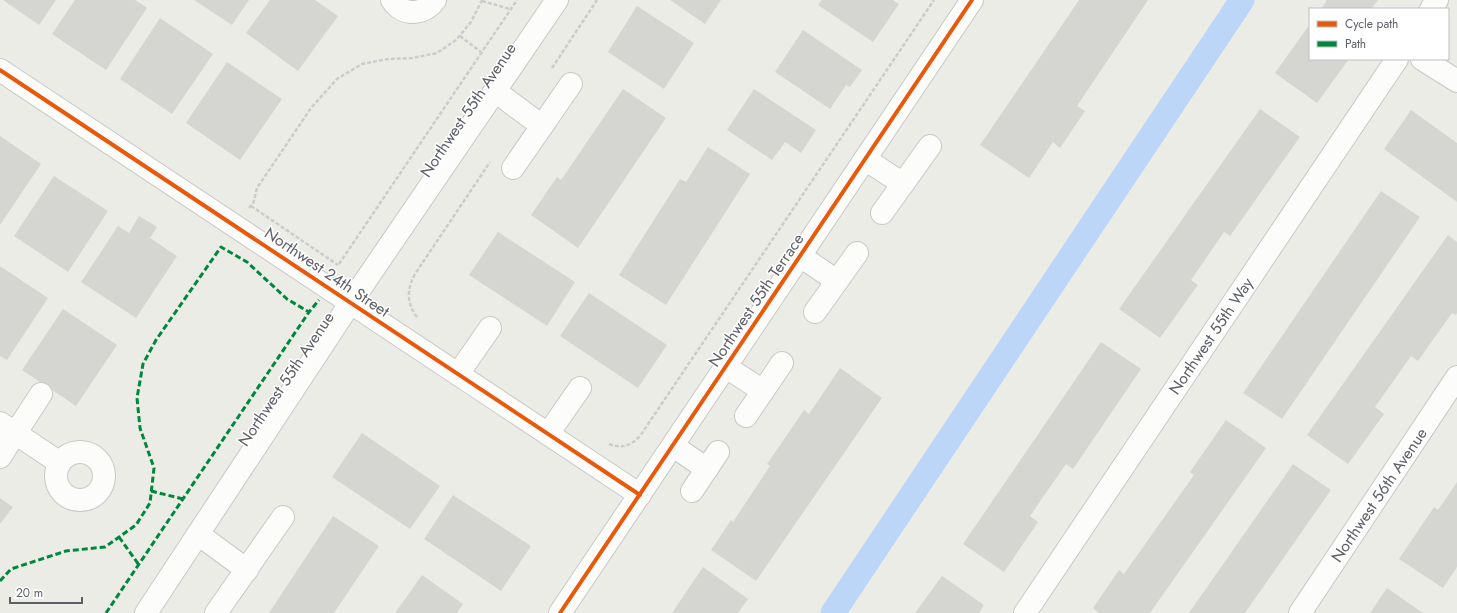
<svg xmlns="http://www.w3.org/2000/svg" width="1457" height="613" font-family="Jost,sans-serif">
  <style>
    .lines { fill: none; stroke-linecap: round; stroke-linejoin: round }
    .canal { stroke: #bbd6f6; stroke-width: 25 }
    .building { fill: #d5d5d2 }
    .minor-casing { stroke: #c8c9c7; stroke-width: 24 }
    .path { stroke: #c9cdcb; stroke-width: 2.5; stroke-dasharray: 4 2; stroke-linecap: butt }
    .minor { stroke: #fcfcfb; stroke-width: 22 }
    .quiet { stroke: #00873e; stroke-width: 3; stroke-dasharray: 6 3; stroke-linecap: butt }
    .cycleway-casing { stroke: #fff; stroke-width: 6 }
    .cycleway { stroke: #e8590c; stroke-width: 4 }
    .labels { text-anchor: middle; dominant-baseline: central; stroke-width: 3; stroke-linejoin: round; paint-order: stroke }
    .street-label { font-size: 16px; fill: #5c5f65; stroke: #fff }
  </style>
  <rect width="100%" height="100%" fill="#ecece7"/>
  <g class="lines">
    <polyline class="canal" points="833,613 1242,0"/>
  </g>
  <g class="building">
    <polygon points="3,0 56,0 39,25"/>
    <polygon points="75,0 135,0 147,8 106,70 52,34"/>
    <polygon points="194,0 249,0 232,25"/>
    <polygon points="270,0 315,0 338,16 298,71 246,33"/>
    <polygon points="670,0 721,0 705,24"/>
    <polygon points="822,0 893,0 899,4 873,42 818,5"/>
    <polygon points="1079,0 1148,0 1077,106 1085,111 1060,148 1053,142 1029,178 980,145"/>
    <polygon points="1327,0 1378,0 1371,9 1321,9"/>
    <polygon points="637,6 694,43 664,89 608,52"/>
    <polygon points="160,18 213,54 172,114 120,79"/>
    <polygon points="1310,24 1310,59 1349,59 1317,103 1275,73"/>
    <polygon points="803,30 862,70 850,87 846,85 830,109 775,72"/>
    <polygon points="227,62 282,99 240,160 186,123"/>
    <polygon points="623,89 666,118 578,248 531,215 557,177 561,180"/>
    <polygon points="754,89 816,130 801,153 785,142 772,160 727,130"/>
    <polygon points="1260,109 1300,137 1230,236 1224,232 1191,280 1198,285 1160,338 1119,309"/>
    <polygon points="1411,110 1457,143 1457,202 1384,149"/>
    <polygon points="0,136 41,164 0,225"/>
    <polygon points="708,147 750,174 666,305 619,275 680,179 686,182"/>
    <polygon points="54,176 108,211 68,272 14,236"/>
    <polygon points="1381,191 1420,217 1282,419 1243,393"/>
    <polygon points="139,216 157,227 150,238 177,256 136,318 81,282 118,226 129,233"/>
    <polygon points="498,232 575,282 547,326 469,275"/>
    <polygon points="1448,235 1457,242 1457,313 1456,315 1452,313 1418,361 1411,356 1375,407 1384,414 1348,464 1307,435"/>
    <polygon points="0,266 48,298 7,360 0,356"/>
    <polygon points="589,293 667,345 638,388 560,336"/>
    <polygon points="63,309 117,345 76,406 22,370"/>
    <polygon points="1101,342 1141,369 1073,469 1066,464 1030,516 1038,522 1004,572 963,544"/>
    <polygon points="840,368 882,398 756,581 711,550 731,520 733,522 770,466 767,464 804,410 809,414"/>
    <polygon points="1226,420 1266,448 1150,613 1098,613 1098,612 1093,608 1119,570 1124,574 1194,475 1190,472"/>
    <polygon points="362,433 440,486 410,529 332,477"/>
    <polygon points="1293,464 1331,490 1245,613 1189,613"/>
    <polygon points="1457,482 1457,567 1443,588 1399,559 1434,507 1438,510"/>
    <polygon points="453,495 531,546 501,591 424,539"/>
    <polygon points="0,498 13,507 0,524"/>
    <polygon points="333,516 379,546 334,613 269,613"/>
    <polygon points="703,567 748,599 738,613 672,613"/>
    <polygon points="422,575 463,604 457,613 395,613"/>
    <polygon points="942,576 984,605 979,613 915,613"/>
    <polygon points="1387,588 1423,613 1370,613"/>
  </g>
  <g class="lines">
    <defs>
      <g id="minor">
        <path d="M 392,0 C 403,17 424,15 435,0"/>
        <polyline points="1431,9 1437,0"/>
        <polyline points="1422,59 1457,81"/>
        <polyline points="0,70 640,495"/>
        <polyline points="495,91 542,126"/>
        <polyline points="865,159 903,184"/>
        <polyline points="513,168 571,84"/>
        <polyline points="882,213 930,146"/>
        <polyline points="800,256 837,281"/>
        <polyline points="815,312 857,253"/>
        <polyline points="726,367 763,391"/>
        <polyline points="458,374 490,328"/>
        <polyline points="746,416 782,363"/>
        <polyline points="0,423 60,463"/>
        <polyline points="548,434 580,388"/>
        <polyline points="673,446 707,469"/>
        <circle cx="80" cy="476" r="24"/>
        <polyline points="0,457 41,394"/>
        <polyline points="692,491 718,452"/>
        <polyline points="198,534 247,570"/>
        <polyline points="146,613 351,302 557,0"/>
        <polyline points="216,613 283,517"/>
        <polyline points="560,613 972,0"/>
        <polyline points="1025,613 1397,59"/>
        <polyline points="1300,613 1457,377"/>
      </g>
    </defs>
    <use href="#minor" class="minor-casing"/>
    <g class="path">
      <polyline points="482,1 510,9"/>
      <polyline points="460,36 481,52"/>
      <polyline points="552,68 597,0"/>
      <polyline points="251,206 338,265"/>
      <polyline points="249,208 253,204 257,188 311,108 337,79 362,64 388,59 412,58 437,53 456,40 471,22 482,0"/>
      <polyline points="339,264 517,0"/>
      <path d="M 417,317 C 406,303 407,289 415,274 L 490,162"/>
      <path d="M 609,444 C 622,449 630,446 640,436 L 934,0"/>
    </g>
    <use href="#minor" class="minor"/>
    <g class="quiet">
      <polyline points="151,491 183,499"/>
      <polyline points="119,537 139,565"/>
      <polyline points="0,581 11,569 66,551 105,547 136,525 150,503 154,468 140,428 137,398 143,364 156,340 221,247 247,262 287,299 309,312"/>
      <polyline points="106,613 309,312 319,300"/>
    </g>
    <defs>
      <g id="cycleway">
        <polyline points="0,70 640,495"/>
        <polyline points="560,613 972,0"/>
      </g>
    </defs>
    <use href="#cycleway" class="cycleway-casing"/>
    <use href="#cycleway" class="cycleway"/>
  </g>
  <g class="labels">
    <g class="street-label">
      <text transform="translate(468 110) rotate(-56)">Northwest 55th Avenue</text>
      <text transform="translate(327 272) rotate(34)">Northwest 24th Street</text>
      <text transform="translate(756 300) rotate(-56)">Northwest 55th Terrace</text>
      <text transform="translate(1211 336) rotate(-56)">Northwest 55th Way</text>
      <text transform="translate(286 379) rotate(-56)">Northwest 55th Avenue</text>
      <text transform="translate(1379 495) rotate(-56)">Northwest 56th Avenue</text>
    </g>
  </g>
  <rect x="1309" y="8" width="140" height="52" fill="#ffffff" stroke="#bebfc1"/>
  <rect x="1317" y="21" width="20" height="6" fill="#e8590c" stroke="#bebfc1"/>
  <text x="1345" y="28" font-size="12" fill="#5c5f65">Cycle path</text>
  <rect x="1317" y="41" width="20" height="6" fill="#00873e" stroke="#bebfc1"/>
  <text x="1345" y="48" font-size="12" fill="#5c5f65">Path</text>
  <path d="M10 597v6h72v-6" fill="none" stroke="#5c5f65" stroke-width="2"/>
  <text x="16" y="597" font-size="12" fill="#5c5f65" stroke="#ffffff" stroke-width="3" paint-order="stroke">20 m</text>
</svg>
